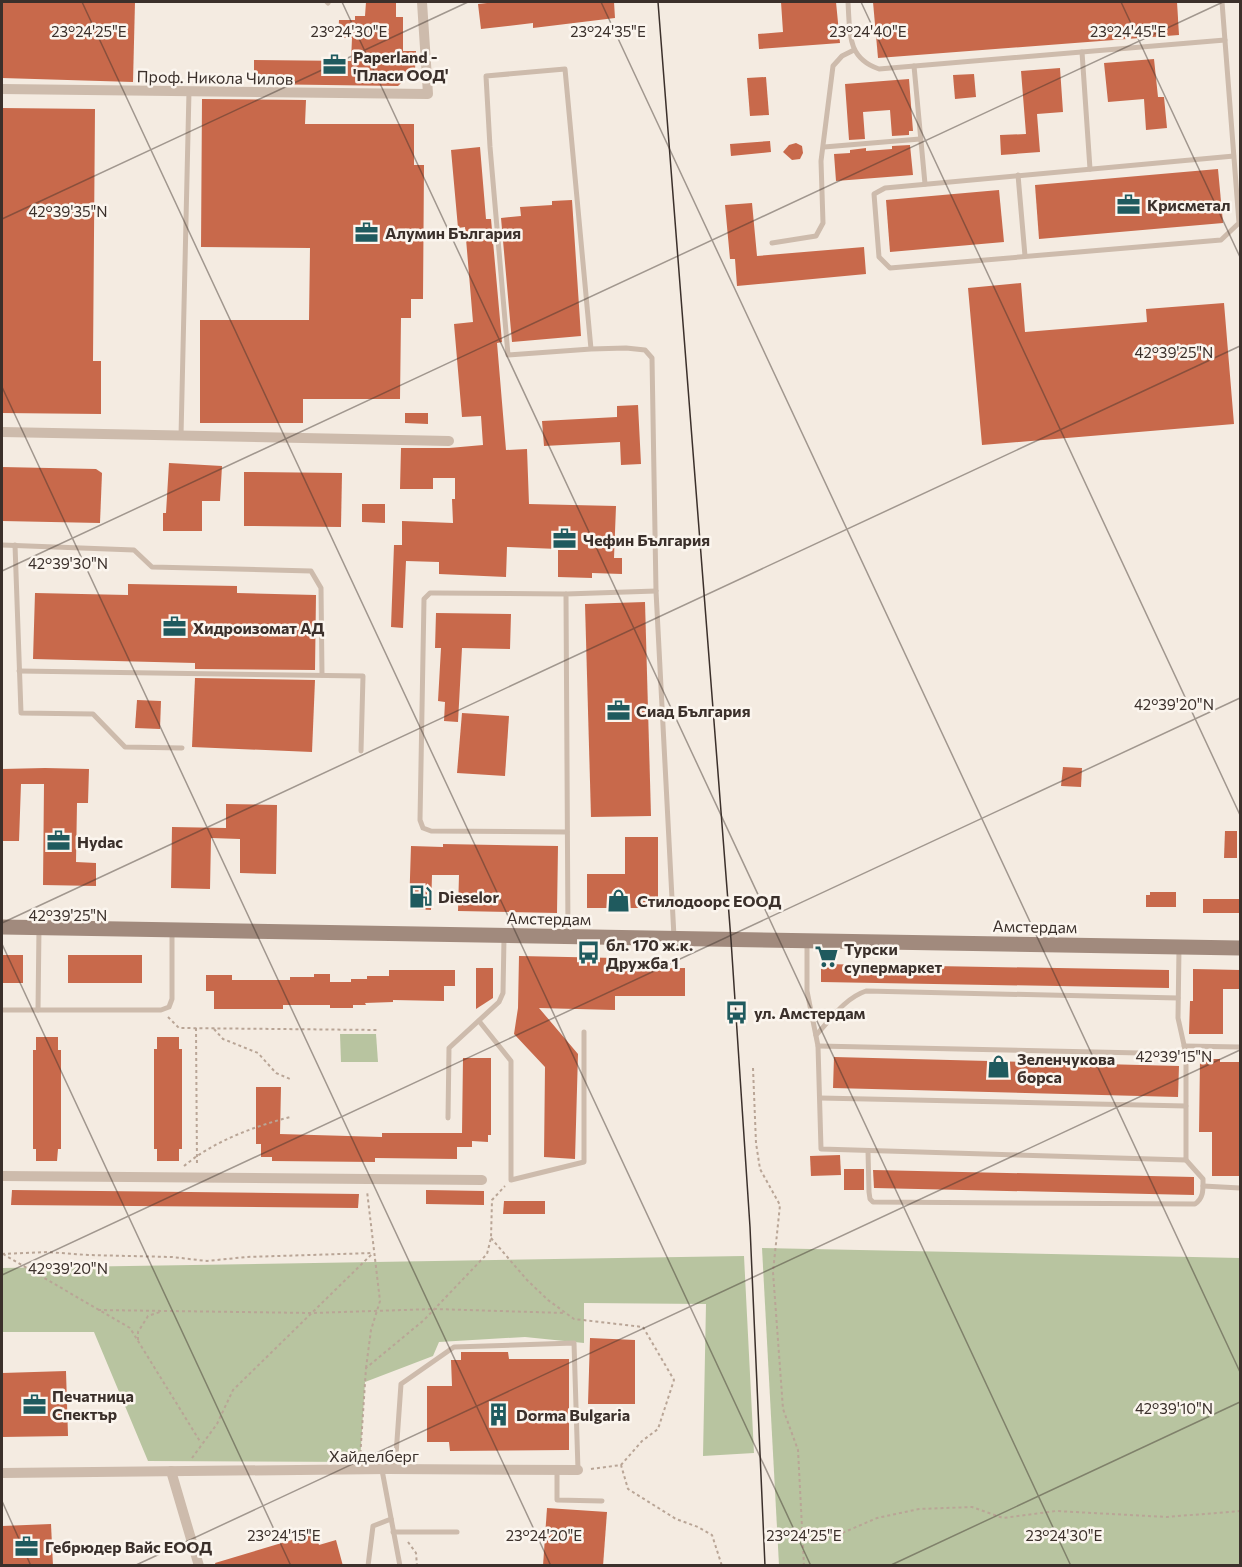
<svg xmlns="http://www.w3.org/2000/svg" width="1242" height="1567" font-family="Commissioner,sans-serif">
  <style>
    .green { fill: #b8c4a0 }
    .building { fill: #c8694b }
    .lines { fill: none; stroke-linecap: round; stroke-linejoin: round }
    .path { stroke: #b9a596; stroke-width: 2; stroke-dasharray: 3 3; stroke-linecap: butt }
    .lane { stroke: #cdbbac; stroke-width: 5 }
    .street { stroke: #cdbbac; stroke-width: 10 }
    .secondary { stroke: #a18a7d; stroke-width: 15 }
    .tram { stroke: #3b302b; stroke-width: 1.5 }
    .ticks { fill: none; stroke: #3b302b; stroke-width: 1.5; stroke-opacity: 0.45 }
    .labels { text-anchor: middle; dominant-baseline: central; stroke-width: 5; stroke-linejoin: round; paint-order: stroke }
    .poi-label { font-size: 16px; font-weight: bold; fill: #3b302b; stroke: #fbf5ee; text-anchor: start }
    .street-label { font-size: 16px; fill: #3b302b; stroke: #fbf5ee }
    .ticks-label { font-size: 15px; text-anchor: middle; fill: #3b302b; stroke: #fbf5ee; stroke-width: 5; stroke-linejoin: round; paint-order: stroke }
  </style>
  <rect width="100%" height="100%" fill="#f4ebe1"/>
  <g class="green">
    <polygon points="340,1034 376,1034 378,1062 341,1062"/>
    <polygon points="762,1248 1240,1258 1240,1565 779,1565"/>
    <polygon points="744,1256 754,1453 703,1456 706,1304 584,1303 584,1343 525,1337 439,1342 433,1356 365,1382 360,1462 148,1461 94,1332 2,1332 2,1268"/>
  </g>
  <g class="building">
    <polygon points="2,2 135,2 133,82 2,78"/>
    <polygon points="366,2 396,2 396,17 403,17 403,51 416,51 415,70 398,86 254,84 254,60 351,61 352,38 338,38 339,20 355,20 355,16 365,16"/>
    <polygon points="496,2 614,2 615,18 533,28 533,23 481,29 478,4"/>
    <polygon points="781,2 836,2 840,43 759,49 758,34 783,32"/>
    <polygon points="873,2 1177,2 1179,35 878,58"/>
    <polygon points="1154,59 1158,97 1164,97 1167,128 1146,130 1144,99 1108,102 1104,63"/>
    <polygon points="1060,68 1063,112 1037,114 1040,152 1001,155 1000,135 1026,134 1021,71"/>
    <polygon points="974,74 976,97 955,99 953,75"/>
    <polygon points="766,77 769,115 750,116 747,78"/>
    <polygon points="909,79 913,131 909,131 909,135 892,136 890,110 863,112 865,139 849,140 845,84"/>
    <polygon points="202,99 306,100 305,124 414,124 414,165 424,165 423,299 411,299 411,318 401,318 400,399 303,399 303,423 200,423 200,320 309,320 310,248 201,247"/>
    <polygon points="2,108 95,109 93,361 101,361 101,414 2,413"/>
    <polygon points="770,141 771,152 731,156 730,144"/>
    <polygon points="796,143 802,146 803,153 800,159 792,160 783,152 789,145"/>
    <polygon points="910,145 913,175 836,181 834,154 850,153 850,150 866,148 866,151 892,149 892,146"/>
    <polygon points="480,147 486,219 491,219 502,342 497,343 506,450 527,449 529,504 616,506 614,558 622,558 622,574 592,573 592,578 558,577 558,549 507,547 506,577 439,574 439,562 406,561 403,628 391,627 394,545 402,545 402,521 453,523 452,499 455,499 455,478 433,478 433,489 400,489 401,448 449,448 483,445 481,416 462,417 454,324 473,322 465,227 458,228 451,150"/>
    <polygon points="1218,169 1223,223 1039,239 1035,185"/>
    <polygon points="999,190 1004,242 890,252 886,200"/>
    <polygon points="572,200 581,336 512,342 501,218 521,216 520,207 552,205 552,201"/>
    <polygon points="752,203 757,256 864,247 866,274 737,286 735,259 730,259 725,205"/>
    <polygon points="1021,283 1025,332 1147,322 1146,309 1224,303 1234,424 982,445 968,288"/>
    <polygon points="638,405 641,464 621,465 620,442 544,446 542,421 617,417 617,406"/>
    <polygon points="405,413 428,413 428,424 405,423"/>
    <polygon points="169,463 222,466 220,501 202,501 202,531 163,531 163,513 166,513"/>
    <polygon points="2,467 96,469 102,473 100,523 2,521"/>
    <polygon points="244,472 342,473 341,527 244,526"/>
    <polygon points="362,504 385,504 385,523 362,522"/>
    <polygon points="128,584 237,586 237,593 316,595 315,670 195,669 195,663 33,659 35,593 128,595"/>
    <polygon points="645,602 651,816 591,817 585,604"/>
    <polygon points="436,613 511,614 510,649 462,648 458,722 444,721 445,702 438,701 441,648 435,648"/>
    <polygon points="195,678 315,680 312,752 192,747"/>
    <polygon points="137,700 161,701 160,729 135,728"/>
    <polygon points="462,713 509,716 505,776 457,773"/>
    <polygon points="1063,767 1082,768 1081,787 1061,786"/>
    <polygon points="45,768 89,769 88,803 77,803 76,862 96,863 96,886 43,885 44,784 21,784 19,841 2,841 2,769"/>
    <polygon points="226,804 277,805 276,874 240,873 240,839 211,838 210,889 171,888 172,827 226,828"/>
    <polygon points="1225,831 1237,831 1237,858 1224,858"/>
    <polygon points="625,837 658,837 658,908 587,908 587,874 625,874"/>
    <polygon points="443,844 558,846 557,913 458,911 459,875 432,875 431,910 409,909 411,846 443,847"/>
    <polygon points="1150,892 1176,892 1176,907 1146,907 1146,895 1150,895"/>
    <rect x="1203" y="899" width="37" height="14"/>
    <rect x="2" y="955" width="21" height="28"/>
    <rect x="68" y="955" width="74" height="28"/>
    <polygon points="519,956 616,958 616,969 685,968 685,996 615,996 615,1010 539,1008 578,1054 575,1159 544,1157 545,1067 514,1034 518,1008"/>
    <polygon points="821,964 1169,970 1169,988 821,982"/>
    <polygon points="476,968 493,968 493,998 476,1009"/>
    <polygon points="1193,969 1240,970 1240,989 1223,989 1223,1034 1189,1034 1190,1001 1193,1001"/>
    <polygon points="389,970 455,970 455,986 444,986 444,1001 393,1000 393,1002 365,1003 366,1005 353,1005 353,1008 330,1008 330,1005 283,1005 283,1009 214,1009 214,991 206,991 206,975 232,975 232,980 290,980 290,977 314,977 314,974 330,974 330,982 351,982 351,979 367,979 367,976 389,976"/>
    <polygon points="36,1037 58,1037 58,1050 61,1050 61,1149 58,1149 57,1161 36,1161 36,1149 33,1149 33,1050 36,1050"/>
    <polygon points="157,1037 179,1037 179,1049 182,1049 182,1149 179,1149 179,1161 157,1161 157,1149 154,1149 154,1049 157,1049"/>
    <polygon points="834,1057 1179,1066 1178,1097 833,1088"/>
    <polygon points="463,1058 491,1058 491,1135 488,1135 488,1142 472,1141 472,1147 457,1147 457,1159 375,1158 375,1162 272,1161 272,1157 261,1157 261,1144 256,1144 256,1087 281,1087 280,1134 382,1137 382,1133 462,1133"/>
    <polygon points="1200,1059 1220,1059 1220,1062 1240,1062 1240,1176 1212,1176 1212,1132 1199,1132"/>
    <polygon points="840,1155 841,1175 811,1176 810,1156"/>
    <rect x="844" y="1169" width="20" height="21"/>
    <polygon points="873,1170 1194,1177 1194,1195 874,1188"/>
    <polygon points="12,1190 359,1194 358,1208 11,1205"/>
    <polygon points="426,1190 484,1191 484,1205 426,1204"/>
    <polygon points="504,1201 545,1201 545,1214 503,1214"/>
    <polygon points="590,1338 635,1340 635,1404 588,1404"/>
    <polygon points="461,1352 508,1352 509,1359 569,1359 569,1450 450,1451 449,1442 427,1442 427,1386 452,1386 451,1360 461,1360"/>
    <polygon points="66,1371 68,1436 2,1437 2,1373"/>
    <polygon points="547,1508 607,1512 603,1566 543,1566"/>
    <polygon points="51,1524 53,1566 2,1566 2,1526"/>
    <polygon points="315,1533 319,1545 336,1540 343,1566 216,1566 215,1563"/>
  </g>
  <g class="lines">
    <g class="path">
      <polyline points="168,1017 179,1028 377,1030"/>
      <polyline points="196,1028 197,1166"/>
      <polyline points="214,1029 223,1039 258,1053 276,1073 290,1079"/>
      <polyline points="753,1068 756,1143 760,1169 780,1205 773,1272 783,1409 798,1450 804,1566"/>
      <path d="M 184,1166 C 214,1141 253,1127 290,1117"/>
      <polyline points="491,1238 527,1280 548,1300 574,1319 643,1327 674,1380 658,1429 642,1441 621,1465"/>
      <polyline points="2,1254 47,1252 88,1255 172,1257 207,1261 246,1257 373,1253"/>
      <polyline points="3,1254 130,1328 201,1443"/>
      <polyline points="98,1310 312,1313 434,1309 565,1313"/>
      <polyline points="138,1340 138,1332 148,1316 160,1312"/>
      <polyline points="366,1368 371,1330 380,1301 367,1191"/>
      <polyline points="192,1458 217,1424 233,1390 373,1253"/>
      <polyline points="360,1459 366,1368 424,1320 487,1254 491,1238 492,1200 505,1186"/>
      <polyline points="591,1469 621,1465 628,1489 676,1519 698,1527 712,1535 722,1566"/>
      <polyline points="802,1541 826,1540 877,1518 919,1509 972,1507 1003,1518 1056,1511 1167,1517 1240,1511"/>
      <polyline points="408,1542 416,1553 417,1566"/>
    </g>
    <g class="lane">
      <polyline points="327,2 328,3"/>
      <path d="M 848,2 C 850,31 846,58 879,69 L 1225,40"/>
      <polyline points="1222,2 1239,223 1221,240 890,268 879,257 874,194 885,188 1234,156"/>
      <polyline points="1082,52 1090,169"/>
      <polyline points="914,66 925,184"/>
      <polyline points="824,147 920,139"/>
      <polyline points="1018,175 1025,256"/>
      <polyline points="772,243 816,236 823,223 821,161 833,66 842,56 854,50"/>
      <polyline points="591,349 508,355 490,147 486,76 565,69 591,349 626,348 645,350 652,358 656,591 674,937"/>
      <polyline points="181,436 189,91"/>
      <polyline points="2,545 134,550 152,567 311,571 321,588 322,675"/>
      <polyline points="15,545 21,713 93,714 125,747 182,748"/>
      <polyline points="566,594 434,593 430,593 424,599 420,820 423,828 431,831 567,832"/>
      <polyline points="19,671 363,676 361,751"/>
      <polyline points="568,935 566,594 656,591"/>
      <polyline points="807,942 807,991 818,1046 821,1149 1186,1160 1186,1054 1178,1018 1179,948"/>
      <polyline points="2,1010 161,1010 169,1007 172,999 172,931"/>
      <polyline points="38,1010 39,928"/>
      <polyline points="479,1021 511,1061 511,1180 584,1162 584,1032"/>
      <path d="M 816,1035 C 831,1019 845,998 866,991 L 1178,998"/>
      <polyline points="818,1046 1186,1054"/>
      <polyline points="1184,1046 1240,1047"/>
      <polyline points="820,1098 1186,1106"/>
      <polyline points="448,1118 449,1048 499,1002 503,993 504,938"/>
      <path d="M 868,1151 L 869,1192 L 870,1199 L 873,1202 L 1195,1204 C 1204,1198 1203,1189 1203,1179 L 1186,1160"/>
      <polyline points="1203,1186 1240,1188"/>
      <polyline points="395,1469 401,1384 454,1347 574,1343 578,1470"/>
      <polyline points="382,1470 400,1566"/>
      <polyline points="557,1470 557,1500 602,1501"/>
      <polyline points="393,1532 457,1532"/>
      <polyline points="368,1566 373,1526 391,1519"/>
    </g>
    <g class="street">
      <polyline points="2,89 428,94 422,2"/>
      <polyline points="2,432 449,441"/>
      <polyline points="2,1176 482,1180"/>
      <polyline points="171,1471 199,1566"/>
      <polyline points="2,1473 388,1469 578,1470"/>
    </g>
    <polyline class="secondary" points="2,927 1240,948"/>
    <polyline class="tram" points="658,2 731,940 750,1227 765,1566"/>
  </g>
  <path class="ticks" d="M 82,2 L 811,1566M 342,2 L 1071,1566M 601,2 L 1240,1372M 861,2 L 1240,815M 1121,2 L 1240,257M 2,219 L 468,2M 2,387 L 551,1566M 2,571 L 1223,2M 2,923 L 1240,346M 2,944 L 291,1566M 2,1275 L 1240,698M 2,1501 L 31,1566M 134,1566 L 1240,1050M 889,1566 L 1240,1402"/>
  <defs>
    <symbol id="office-bare" viewBox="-9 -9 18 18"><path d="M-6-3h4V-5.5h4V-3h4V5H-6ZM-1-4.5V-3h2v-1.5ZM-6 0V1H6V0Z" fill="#1f5a5e" stroke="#fbf5ee" stroke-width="2.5" paint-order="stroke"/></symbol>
    <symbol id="fuel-bare" viewBox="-9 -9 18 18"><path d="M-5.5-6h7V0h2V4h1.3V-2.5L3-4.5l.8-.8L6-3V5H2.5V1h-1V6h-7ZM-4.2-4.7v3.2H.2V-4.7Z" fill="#1f5a5e" stroke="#fbf5ee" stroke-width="2.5" paint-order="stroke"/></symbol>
    <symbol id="shop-bare" viewBox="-9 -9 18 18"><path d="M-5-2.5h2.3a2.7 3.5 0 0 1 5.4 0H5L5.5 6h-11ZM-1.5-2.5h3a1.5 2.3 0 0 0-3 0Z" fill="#1f5a5e" stroke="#fbf5ee" stroke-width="2.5" paint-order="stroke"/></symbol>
    <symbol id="bus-bare" viewBox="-9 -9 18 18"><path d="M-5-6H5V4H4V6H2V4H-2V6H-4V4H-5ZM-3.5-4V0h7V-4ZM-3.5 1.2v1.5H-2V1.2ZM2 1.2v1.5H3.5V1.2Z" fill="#1f5a5e" stroke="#fbf5ee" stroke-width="2.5" paint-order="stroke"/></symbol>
    <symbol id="supermarket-bare" viewBox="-9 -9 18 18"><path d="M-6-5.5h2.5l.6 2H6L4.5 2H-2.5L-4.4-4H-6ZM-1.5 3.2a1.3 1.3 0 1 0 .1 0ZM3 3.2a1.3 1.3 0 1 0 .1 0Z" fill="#1f5a5e" stroke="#fbf5ee" stroke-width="2.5" paint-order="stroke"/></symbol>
    <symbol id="building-bare" viewBox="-9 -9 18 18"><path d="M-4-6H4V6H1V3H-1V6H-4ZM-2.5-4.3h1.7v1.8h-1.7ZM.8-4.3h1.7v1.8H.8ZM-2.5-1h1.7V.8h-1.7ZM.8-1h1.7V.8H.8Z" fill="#1f5a5e" stroke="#fbf5ee" stroke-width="2.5" paint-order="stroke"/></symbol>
  </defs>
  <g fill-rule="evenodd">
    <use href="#office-bare" x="318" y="48" width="33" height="33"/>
    <use href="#office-bare" x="1112" y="188" width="33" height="33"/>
    <use href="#office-bare" x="350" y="216" width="33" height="33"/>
    <use href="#office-bare" x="548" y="522" width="33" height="33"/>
    <use href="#office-bare" x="158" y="610" width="33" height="33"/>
    <use href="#office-bare" x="602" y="694" width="33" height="33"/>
    <use href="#office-bare" x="42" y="824" width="33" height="33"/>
    <use href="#fuel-bare" x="404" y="880" width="33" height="33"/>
    <use href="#shop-bare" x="602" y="884" width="33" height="33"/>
    <use href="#bus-bare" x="572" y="936" width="33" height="33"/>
    <use href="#supermarket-bare" x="810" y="940" width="33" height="33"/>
    <use href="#bus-bare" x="720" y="996" width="33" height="33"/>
    <use href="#shop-bare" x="982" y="1050" width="33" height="33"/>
    <use href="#office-bare" x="18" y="1388" width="33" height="33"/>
    <use href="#building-bare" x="482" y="1398" width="33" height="33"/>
    <use href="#office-bare" x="10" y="1530" width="33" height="33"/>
  </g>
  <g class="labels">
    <g class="poi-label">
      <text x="353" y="56">Paperland -<tspan x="353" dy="18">'Пласи ООД'</tspan></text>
      <text x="1147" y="204">Крисметал</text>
      <text x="385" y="232">Алумин България</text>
      <text x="583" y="539">Чефин България</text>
      <text x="193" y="627">Хидроизомат АД</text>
      <text x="636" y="710">Сиад България</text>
      <text x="77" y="841">Hydac</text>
      <text x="438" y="896">Dieselor</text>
      <text x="637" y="900">Стилодоорс ЕООД</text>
      <text x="606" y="944">бл. 170 ж.к.<tspan x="606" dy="18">Дружба 1</tspan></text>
      <text x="844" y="948">Турски<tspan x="844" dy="18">супермаркет</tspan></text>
      <text x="754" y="1012">ул. Амстердам</text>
      <text x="1017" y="1058">Зеленчукова<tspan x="1017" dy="18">борса</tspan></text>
      <text x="52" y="1395">Печатница<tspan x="52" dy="18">Спектър</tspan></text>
      <text x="516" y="1414">Dorma Bulgaria</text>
      <text x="45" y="1546">Гебрюдер Вайс ЕООД</text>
    </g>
    <g class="street-label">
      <text transform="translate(215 77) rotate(1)">Проф. Никола Чилов</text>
      <text transform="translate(549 918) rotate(1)">Амстердам</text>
      <text transform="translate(1035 926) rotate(1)">Амстердам</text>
      <text x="374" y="1455">Хайделберг</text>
    </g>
  </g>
  <g class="ticks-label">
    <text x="89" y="37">23°24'25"E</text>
    <text x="349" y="37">23°24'30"E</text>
    <text x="608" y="37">23°24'35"E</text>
    <text x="1128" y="37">23°24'45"E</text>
    <text x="868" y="37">23°24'40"E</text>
    <text x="68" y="217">42°39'35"N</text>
    <text x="1174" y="358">42°39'25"N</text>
    <text x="68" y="569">42°39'30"N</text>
    <text x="1174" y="710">42°39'20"N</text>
    <text x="68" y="921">42°39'25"N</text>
    <text x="1174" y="1062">42°39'15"N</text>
    <text x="68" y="1274">42°39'20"N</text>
    <text x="1174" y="1414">42°39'10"N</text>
    <text x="284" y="1541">23°24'15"E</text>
    <text x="544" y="1541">23°24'20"E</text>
    <text x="804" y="1541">23°24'25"E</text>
    <text x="1064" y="1541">23°24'30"E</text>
  </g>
  <rect width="1242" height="1567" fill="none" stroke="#3b302b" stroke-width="6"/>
</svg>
